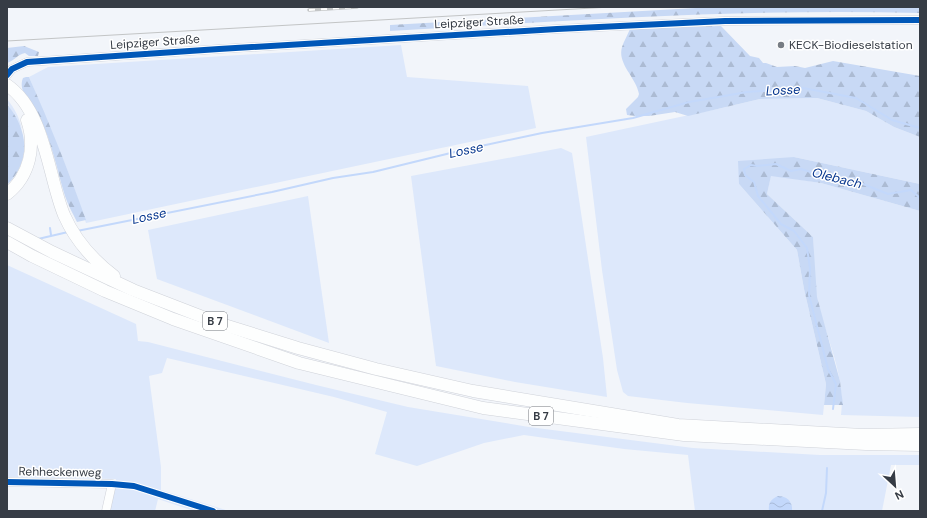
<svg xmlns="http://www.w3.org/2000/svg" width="927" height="518" font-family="'DM Sans',sans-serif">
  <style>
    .grass { fill: #dde8fb }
    .forest { fill: url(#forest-firs) }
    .water { fill: url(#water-waves) }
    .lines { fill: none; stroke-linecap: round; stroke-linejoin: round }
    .stream { stroke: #c3d8fb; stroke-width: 2 }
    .minor-casing { stroke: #cfd2d9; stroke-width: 9 }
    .highway-casing { stroke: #cfd2d9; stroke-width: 13 }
    .minor { stroke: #fdfefe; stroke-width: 8 }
    .highway { stroke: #fdfefe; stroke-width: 12 }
    .tram { stroke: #c3c5c6; stroke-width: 1 }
    .rail-casing { stroke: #c3c5c6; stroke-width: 3.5 }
    .rail { stroke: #fff; stroke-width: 2; stroke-dasharray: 6; stroke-linecap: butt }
    .cycleway-casing { stroke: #fff; stroke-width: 8 }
    .cycleway { stroke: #0057b8; stroke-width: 6 }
    .poi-dot { fill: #787d84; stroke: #fff; stroke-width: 1.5 }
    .labels { text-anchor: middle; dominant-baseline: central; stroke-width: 3; stroke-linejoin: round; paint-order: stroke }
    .shield { fill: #fff; stroke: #72767d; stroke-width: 1 }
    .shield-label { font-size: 11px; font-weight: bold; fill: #363c45 }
    .street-label { font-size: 12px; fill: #363c45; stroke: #fff }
    .poi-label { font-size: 12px; fill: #363c45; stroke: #fff; text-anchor: start }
    .water-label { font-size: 13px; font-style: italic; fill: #07378f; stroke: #fff }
  </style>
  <defs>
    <pattern id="forest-firs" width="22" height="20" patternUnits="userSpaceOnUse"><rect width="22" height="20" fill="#c8d9f5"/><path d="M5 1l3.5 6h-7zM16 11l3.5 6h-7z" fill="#acbbd3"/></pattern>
    <pattern id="water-waves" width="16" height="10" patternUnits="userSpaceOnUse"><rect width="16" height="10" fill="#c3d8fb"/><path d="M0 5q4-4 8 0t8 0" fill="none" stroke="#a8bad8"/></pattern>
  </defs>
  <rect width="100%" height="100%" fill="#f2f5fa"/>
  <g class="grass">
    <polygon points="401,45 407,77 528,86 536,128 86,223 71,179 29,77 48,67"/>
    <polygon points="817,98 866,111 894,127 920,137 920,184 794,157 739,184 797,250 804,289 826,384 823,415 687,403 628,396 623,392 617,370 602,270 586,137 722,108 760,99"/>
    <path d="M 7,99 C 15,109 19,117 22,129 C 18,121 7,106 7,99 Z"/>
    <polygon points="561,148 572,153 603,358 607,397 515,382 436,366 411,176"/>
    <path d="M 771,175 L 821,183 L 920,211 L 920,417 L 841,415 C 846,375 825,336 817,298 C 813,280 814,256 813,237 L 767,194 Z"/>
    <polygon points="308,196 329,343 157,279 148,230"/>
    <polygon points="7,265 136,324 138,341 148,342 316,385 408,407 529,427 693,448 820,455 920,455 920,465 891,465 882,511 695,511 688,455 624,449 524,435 484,443 417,466 375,454 387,412 334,397 167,358 162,373 149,376 161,467 161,490 229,511 194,511 158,499 155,511 110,511 116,479 7,477"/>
  </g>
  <g class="forest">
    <path d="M 714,7 L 920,7 L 920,13 C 743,8 566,21 390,31 L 390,25 Z"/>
    <path d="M 718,26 L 721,26 L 750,56 L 759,58 L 763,63 L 766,63 L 777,67 L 795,66 L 805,68 L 833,61 L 920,76 L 920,137 L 894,127 L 866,111 L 817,98 L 760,99 L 688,116 L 675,112 L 649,116 L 636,116 L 627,115 L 626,109 L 638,97 L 639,94 C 636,77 617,64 622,47 C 624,41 628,34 630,29 Z"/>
    <path d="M 24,46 L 39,52 L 38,56 L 29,56 L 25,53 C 18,54 14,61 7,63 L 7,48 Z"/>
    <path d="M 26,77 L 29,77 C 50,124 69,172 86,220 L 77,222 C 73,214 68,205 65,196 C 57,170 52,142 39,116 C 33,105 17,92 23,78 Z"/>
    <path d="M 7,104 C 28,130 32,160 7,185 Z"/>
    <polygon points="794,157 920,184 920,211 821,183 771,176 767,194 813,237 817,297 840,381 843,405 824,405 826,384 804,289 797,250 739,184 738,161"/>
  </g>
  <path class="water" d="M 778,496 C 787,496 793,502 792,511 L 769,511 C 768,503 771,499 778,496 Z"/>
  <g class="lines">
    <g class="stream">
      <polyline points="50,228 51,235"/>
      <polyline points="77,231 272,192 333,178 373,172 467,149 542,133 633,118 689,102 747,92 803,88 856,98 892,120 920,128"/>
      <polyline points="38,239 68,232"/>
      <polyline points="833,409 836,384 828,369 809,295 810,268 807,248 794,231 781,224 758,196 754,182 745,175 744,169 751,165 757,166 776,164 791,171 801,169 846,183 863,184 888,194 911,190 920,198"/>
      <polyline points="822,511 826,493 827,468"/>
    </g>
    <defs>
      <g id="minor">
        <polyline points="7,75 12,69 27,62 219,49 557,29 725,21 920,20"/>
        <polyline points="7,482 112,484 106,511"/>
      </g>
      <g id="highway">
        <path d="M 7,85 C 45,111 48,176 64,215 C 75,240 93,260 114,276"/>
        <path d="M 7,194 C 30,176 36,146 27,120"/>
        <polyline points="7,228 52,252 133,290 221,324 298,348 376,369 473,391 678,425 863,435 920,434"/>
        <polyline points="7,242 32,256 105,291 173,319 299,363 483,408 684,435 866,444 920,445"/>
      </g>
    </defs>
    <use href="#minor" class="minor-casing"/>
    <use href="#highway" class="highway-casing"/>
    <use href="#minor" class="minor"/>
    <use href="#highway" class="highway"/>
    <polyline class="tram" points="7,41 611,7"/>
    <defs>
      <polyline id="rail" points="309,10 357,7"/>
    </defs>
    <use href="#rail" class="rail-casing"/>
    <use href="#rail" class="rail"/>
    <defs>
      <g id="cycleway">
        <polyline points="7,75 12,69 27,62 219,49 557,29 725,21 920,20"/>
        <polyline points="7,482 112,484 134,486 213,511"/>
      </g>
    </defs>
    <use href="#cycleway" class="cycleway-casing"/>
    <use href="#cycleway" class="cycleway"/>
  </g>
  <circle class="poi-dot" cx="781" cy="45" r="4"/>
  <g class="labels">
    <g class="shield">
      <rect x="203" y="312" width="24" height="18" rx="3"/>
      <rect x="529" y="407" width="24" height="18" rx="3"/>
    </g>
    <g class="shield-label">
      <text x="215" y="321">B 7</text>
      <text x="541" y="416">B 7</text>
    </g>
    <g class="street-label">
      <text transform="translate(479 22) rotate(-3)">Leipziger Straße</text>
      <text transform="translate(155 42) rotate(-4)">Leipziger Straße</text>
      <text transform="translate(60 472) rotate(1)">Rehheckenweg</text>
    </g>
    <g class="poi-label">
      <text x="789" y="45">KECK-Biodieselstation</text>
    </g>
    <g class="water-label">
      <text transform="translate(783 90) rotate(-3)">Losse</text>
      <text transform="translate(466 150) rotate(-12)">Losse</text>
      <text transform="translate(837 178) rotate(14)">Olebach</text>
      <text transform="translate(149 216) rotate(-12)">Losse</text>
    </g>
  </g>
  <rect width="927" height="518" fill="none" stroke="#363c45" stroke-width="16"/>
  <g transform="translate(895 486) rotate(154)" stroke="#ffffff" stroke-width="3" paint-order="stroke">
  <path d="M0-3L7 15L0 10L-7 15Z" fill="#363c45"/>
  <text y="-6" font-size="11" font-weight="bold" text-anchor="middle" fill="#363c45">N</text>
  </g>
</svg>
